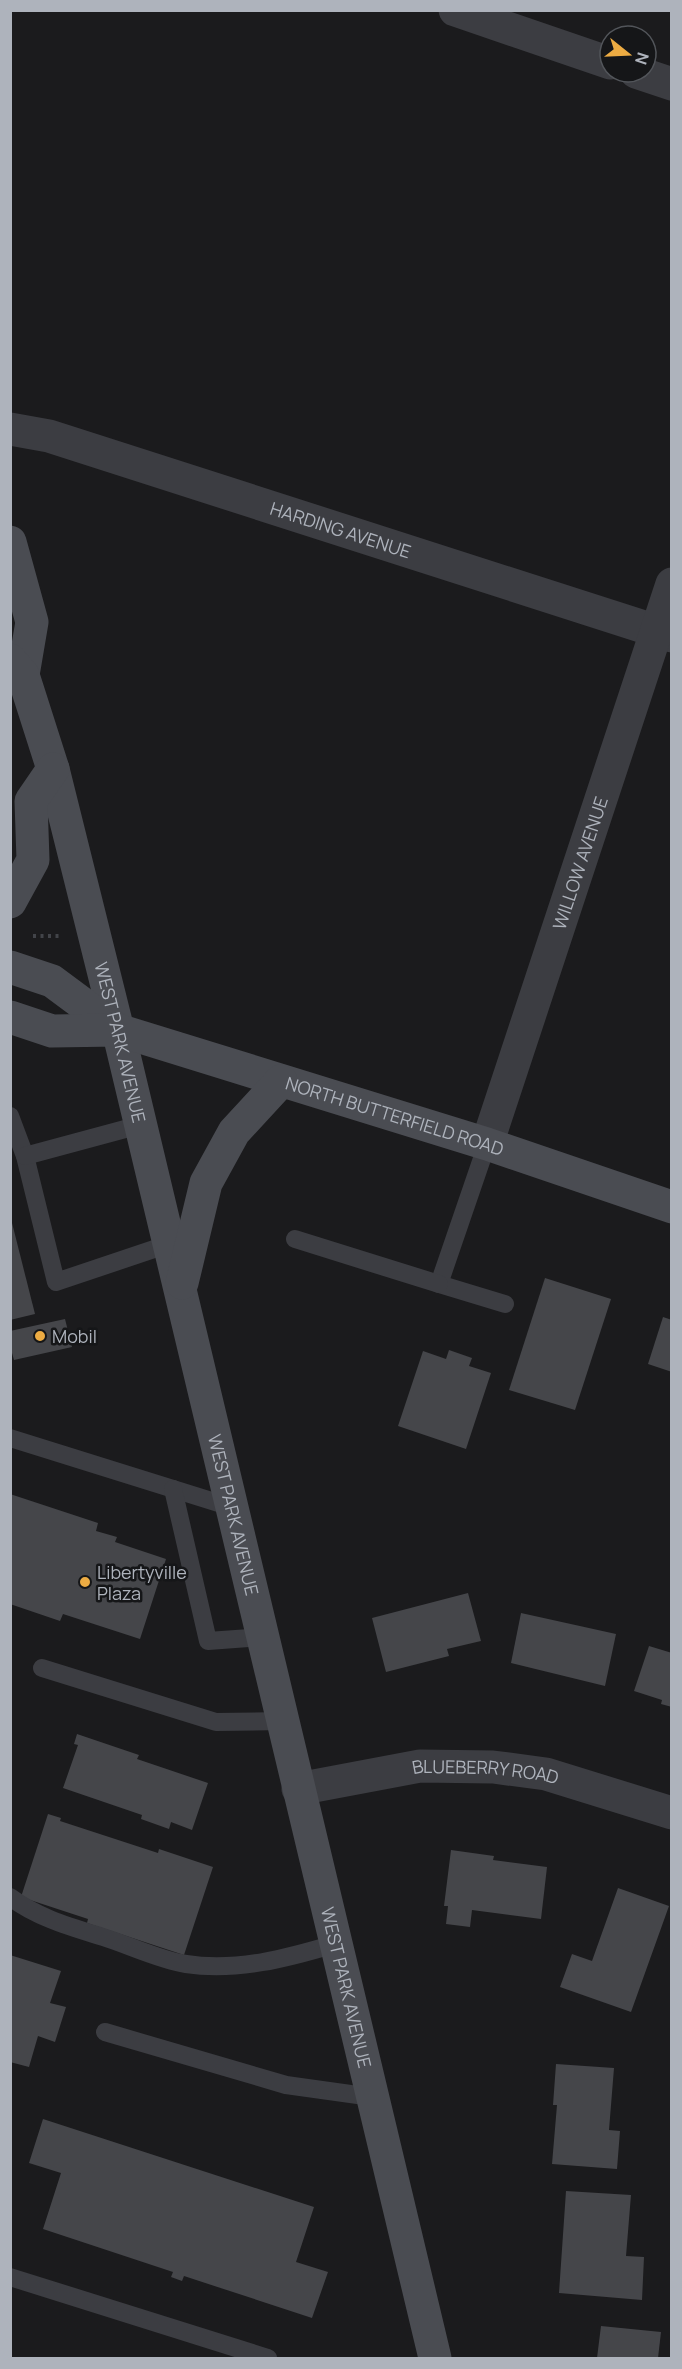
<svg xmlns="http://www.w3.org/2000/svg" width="682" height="2369" font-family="Manrope,sans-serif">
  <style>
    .building { fill: #45464a }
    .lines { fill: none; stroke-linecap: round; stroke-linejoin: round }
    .path { stroke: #424449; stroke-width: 4; stroke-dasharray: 3 4.5; stroke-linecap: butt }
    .lane { stroke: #3c3d42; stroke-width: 18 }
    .street { stroke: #3c3d42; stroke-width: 33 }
    .secondary { stroke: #4a4c52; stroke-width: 33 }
    .poi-dot { fill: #edac43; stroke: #151618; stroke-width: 2 }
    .labels { text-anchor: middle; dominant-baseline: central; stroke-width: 5; stroke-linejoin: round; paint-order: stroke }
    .street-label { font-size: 18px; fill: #aeb3bc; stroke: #151618 }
    .poi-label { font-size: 18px; fill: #aeb3bc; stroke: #151618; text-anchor: start }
  </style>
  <rect width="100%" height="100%" fill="#1b1b1d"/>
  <g class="building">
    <polygon points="10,1215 35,1314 10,1320"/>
    <polygon points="545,1278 611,1299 575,1410 509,1390"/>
    <polygon points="663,1317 672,1320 672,1372 648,1364"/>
    <polygon points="65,1319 72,1347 14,1360 10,1346 10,1331"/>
    <polygon points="449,1350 472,1358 469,1366 491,1373 466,1449 398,1426 423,1351 446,1359"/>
    <polygon points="10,1494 98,1523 96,1531 117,1537 115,1542 166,1559 140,1639 63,1614 60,1621 10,1604"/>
    <polygon points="468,1593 481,1641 447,1649 449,1656 386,1672 372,1618"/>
    <polygon points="521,1613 616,1634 605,1686 511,1663"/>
    <polygon points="649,1646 672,1653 672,1707 661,1704 662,1700 634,1691"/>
    <polygon points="77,1734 139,1755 137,1759 208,1783 192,1830 171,1822 169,1829 141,1819 142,1815 63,1788 78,1745 74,1744"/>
    <polygon points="48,1814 61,1818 60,1821 158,1853 159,1849 213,1867 184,1955 87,1923 88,1919 21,1897"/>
    <polygon points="451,1850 494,1856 493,1860 547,1867 541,1919 472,1910 470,1927 446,1924 448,1906 444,1906"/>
    <polygon points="618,1888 669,1906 631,2012 560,1987 572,1954 592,1961"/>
    <polygon points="10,1955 61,1971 50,2003 66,2007 55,2042 38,2036 29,2067 10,2062"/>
    <polygon points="556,2064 614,2068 609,2130 620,2131 617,2169 552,2164 557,2105 553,2105"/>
    <polygon points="43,2119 314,2207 296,2262 328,2272 312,2318 184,2276 182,2281 171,2277 173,2272 43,2229 61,2173 29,2163"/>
    <polygon points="566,2191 631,2195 626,2256 644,2257 642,2300 559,2293"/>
    <polygon points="601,2326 661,2332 658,2358 597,2358"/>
  </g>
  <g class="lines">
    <polyline class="path" points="33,936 60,936"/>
    <g class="lane">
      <polyline points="10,1116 25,1156 56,1282 169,1244"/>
      <polyline points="487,1144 439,1284 505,1304"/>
      <polyline points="25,1156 140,1125"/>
      <polyline points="295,1239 439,1284"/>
      <polyline points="10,1438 231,1507"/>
      <polyline points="173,1489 208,1641 262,1637"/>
      <polyline points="42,1668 216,1722 282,1721"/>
      <path d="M 10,1897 C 38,1918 71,1927 103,1937 C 129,1945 159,1960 186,1964 C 236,1972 288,1958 335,1944"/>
      <polyline points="105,2032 286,2085 372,2097"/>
      <polyline points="10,2277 268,2358"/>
    </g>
    <g class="street">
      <polyline points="455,10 610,63"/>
      <polyline points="636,72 672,84"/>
      <path id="s1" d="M 10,429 L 49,436 L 672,636"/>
      <path id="s2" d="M 487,1144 L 672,584"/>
      <path id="s3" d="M 298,1789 L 420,1766 L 493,1767 L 546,1774 L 672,1813"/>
    </g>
    <g class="secondary">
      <polyline points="10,542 32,622 23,675"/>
      <path id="s4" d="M 10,660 L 23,675 L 53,769 L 118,1030 L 435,2358"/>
      <polyline points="10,902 33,860 31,801 53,769"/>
      <polyline points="10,967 52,981 118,1030"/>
      <path id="s5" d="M 10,1017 L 52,1031 L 118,1030 L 487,1144 L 672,1207"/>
      <polyline points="182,1283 206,1183 234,1132 281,1081"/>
    </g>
  </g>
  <g class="poi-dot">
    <circle cx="40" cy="1336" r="6"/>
    <circle cx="85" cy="1582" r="6"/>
  </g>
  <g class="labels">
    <g class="street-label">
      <text stroke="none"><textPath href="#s1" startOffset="346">HARDING AVENUE</textPath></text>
      <text stroke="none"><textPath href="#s2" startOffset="296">WILLOW AVENUE</textPath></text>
      <text stroke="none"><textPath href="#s4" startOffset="400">WEST PARK AVENUE</textPath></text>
      <text stroke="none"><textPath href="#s5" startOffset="400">NORTH BUTTERFIELD ROAD</textPath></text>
      <text stroke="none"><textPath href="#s4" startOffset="886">WEST PARK AVENUE</textPath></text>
      <text stroke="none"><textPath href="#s3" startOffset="190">BLUEBERRY ROAD</textPath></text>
      <text stroke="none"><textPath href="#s4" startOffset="1372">WEST PARK AVENUE</textPath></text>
    </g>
    <g class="poi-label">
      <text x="52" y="1336">Mobil</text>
      <text x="97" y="1572">Libertyville<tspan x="97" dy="21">Plaza</tspan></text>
    </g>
  </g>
  <rect width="682" height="2369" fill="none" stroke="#aeb3bc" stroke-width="24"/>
  <g transform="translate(628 54) rotate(108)"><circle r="28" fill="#151618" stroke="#52555a" stroke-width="1.5"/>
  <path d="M0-4.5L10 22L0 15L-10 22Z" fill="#edac43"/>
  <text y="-9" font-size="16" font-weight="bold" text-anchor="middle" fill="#aeb3bc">N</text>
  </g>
</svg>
